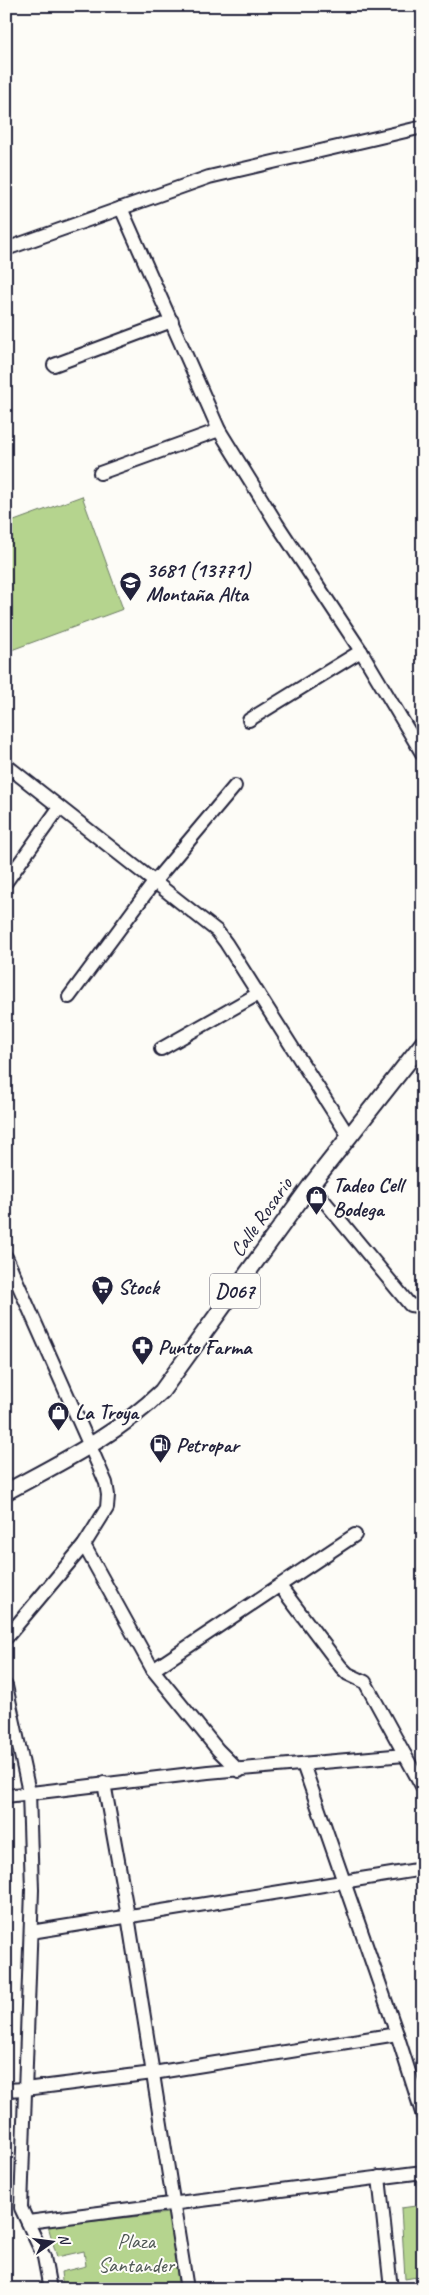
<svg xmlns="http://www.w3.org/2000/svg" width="429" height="2295" font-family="Caveat,sans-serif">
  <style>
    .green { fill: #b5d48e; stroke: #6c7b64 }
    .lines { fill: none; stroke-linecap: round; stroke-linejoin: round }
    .minor-casing { stroke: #22223b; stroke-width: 16 }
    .major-casing { stroke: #22223b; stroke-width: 19 }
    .minor { stroke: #fdfcf7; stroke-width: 12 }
    .major { stroke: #fdfcf7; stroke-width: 15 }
    .labels { text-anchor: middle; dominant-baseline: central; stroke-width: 4; stroke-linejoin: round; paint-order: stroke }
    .shield { fill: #fdfcf7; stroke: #646373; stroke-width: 1 }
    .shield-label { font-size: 20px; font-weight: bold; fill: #22223b }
    .poi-label { font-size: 21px; font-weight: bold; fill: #22223b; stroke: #fdfcf7; text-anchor: start }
    .street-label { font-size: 21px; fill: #22223b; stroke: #fdfcf7 }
    .park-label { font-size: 21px; fill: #4e5754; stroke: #fdfcf7 }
  </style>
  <rect width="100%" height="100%" fill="#fdfcf7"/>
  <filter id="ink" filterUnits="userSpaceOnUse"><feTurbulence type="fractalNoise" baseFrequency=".02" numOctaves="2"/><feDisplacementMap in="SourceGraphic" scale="10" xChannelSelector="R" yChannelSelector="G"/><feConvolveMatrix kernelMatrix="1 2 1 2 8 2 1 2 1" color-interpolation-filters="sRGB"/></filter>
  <g filter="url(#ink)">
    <g class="green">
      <polygon points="82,496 123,609 6,652 6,524"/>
      <polygon points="423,2205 423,2276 405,2279 401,2208"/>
      <polygon points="169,2213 179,2289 63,2289 61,2272 86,2266 84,2251 57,2257 48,2226"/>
    </g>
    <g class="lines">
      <defs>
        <g id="minor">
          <polyline points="121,208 219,430 277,524 361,651 423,755"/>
          <polyline points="6,249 209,177 423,127"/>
          <polyline points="54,365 172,321"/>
          <polyline points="100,473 219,430"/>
          <polyline points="249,720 361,651"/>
          <polyline points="6,765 217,931 226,943 348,1135"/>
          <polyline points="6,882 59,808"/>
          <polyline points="69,997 155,881 235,786"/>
          <polyline points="161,1049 258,994"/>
          <polyline points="311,1185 410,1305 418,1306 423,1303"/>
          <polyline points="6,1257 90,1446 106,1483 108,1495 107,1508 84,1545 6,1638"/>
          <polyline points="84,1545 153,1670 218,1750 239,1771"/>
          <polyline points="280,1586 341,1667 348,1674 365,1682 423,1788"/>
          <polyline points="153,1670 355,1535"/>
          <polyline points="6,1686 29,1792 32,1890 21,2208 44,2257 50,2289"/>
          <polyline points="303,1764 397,2034 423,2116"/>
          <polyline points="104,1783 128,1916 187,2289"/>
          <polyline points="6,1796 208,1772 405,1755"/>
          <polyline points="31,1932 423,1869"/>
          <polyline points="6,2090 25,2089 153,2073 397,2034"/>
          <polyline points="379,2177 391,2289"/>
          <polyline points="28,2222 423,2172"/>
        </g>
        <path id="major" d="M 6,1492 C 61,1462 117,1435 162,1391 L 311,1185 L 423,1043"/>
      </defs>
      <use href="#minor" class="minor-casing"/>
      <use href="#major" class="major-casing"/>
      <use href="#minor" class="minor"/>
      <use href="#major" class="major"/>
    </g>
  </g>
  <defs>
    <symbol id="school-pin" viewBox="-11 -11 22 30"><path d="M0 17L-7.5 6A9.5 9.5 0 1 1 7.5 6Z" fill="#22223b" stroke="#fdfcf7"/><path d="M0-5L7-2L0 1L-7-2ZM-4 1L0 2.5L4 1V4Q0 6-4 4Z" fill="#fff"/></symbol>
    <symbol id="shop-pin" viewBox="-11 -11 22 30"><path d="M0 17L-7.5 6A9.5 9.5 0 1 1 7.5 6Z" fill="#22223b" stroke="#fdfcf7"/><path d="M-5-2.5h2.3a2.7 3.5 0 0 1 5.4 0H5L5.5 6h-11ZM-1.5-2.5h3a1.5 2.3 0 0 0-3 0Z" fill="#fff"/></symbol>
    <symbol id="supermarket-pin" viewBox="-11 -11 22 30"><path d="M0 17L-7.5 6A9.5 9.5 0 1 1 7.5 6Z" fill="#22223b" stroke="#fdfcf7"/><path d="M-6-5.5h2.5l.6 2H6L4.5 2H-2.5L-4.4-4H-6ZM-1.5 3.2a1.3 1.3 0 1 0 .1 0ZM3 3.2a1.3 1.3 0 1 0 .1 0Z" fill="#fff"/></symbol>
    <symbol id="pharmacy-pin" viewBox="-11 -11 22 30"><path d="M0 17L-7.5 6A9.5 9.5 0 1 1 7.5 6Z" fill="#22223b" stroke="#fdfcf7"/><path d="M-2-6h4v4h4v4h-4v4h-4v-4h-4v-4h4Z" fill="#fff"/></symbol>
    <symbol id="fuel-pin" viewBox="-11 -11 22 30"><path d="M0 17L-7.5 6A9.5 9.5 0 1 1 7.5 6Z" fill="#22223b" stroke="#fdfcf7"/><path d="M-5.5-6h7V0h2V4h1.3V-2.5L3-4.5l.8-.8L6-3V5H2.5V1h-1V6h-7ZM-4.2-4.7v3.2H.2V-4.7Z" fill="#fff"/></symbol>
  </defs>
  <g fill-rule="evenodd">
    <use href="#school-pin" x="118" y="570" width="25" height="34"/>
    <use href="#shop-pin" x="304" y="1184" width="25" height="34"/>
    <use href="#supermarket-pin" x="90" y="1274" width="25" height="34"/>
    <use href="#pharmacy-pin" x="130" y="1334" width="25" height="34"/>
    <use href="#shop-pin" x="46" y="1400" width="25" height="34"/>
    <use href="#fuel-pin" x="148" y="1432" width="25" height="34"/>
  </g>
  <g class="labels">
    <rect class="shield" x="210" y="1273.5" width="50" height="35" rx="4"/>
    <g class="shield-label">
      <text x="235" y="1291">D067</text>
    </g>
    <g class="poi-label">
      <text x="146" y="570">3681 (13771)<tspan x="146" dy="24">Montaña Alta</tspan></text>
      <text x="333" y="1185">Tadeo Cell<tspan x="333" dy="24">Bodega</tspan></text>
      <text x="118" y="1287">Stock</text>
      <text x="158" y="1347">Punto Farma</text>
      <text x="75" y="1412">La Troya</text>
      <text x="176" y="1445">Petropar</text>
    </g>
    <g class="street-label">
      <text transform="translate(261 1217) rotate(-55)">Calle Rosario</text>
    </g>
    <g class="park-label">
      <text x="136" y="2241">Plaza<tspan x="136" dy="24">Santander</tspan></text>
    </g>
  </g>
  <rect width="429" height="2295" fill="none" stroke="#fdfcf7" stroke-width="25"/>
  <rect x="12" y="12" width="404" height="2270" fill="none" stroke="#22223b" stroke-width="2" filter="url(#ink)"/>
  <g transform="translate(52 2242) rotate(76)" stroke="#fdfcf7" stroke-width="4" paint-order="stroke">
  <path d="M0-4L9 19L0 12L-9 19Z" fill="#22223b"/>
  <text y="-8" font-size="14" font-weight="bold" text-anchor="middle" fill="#22223b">N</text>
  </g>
</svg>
